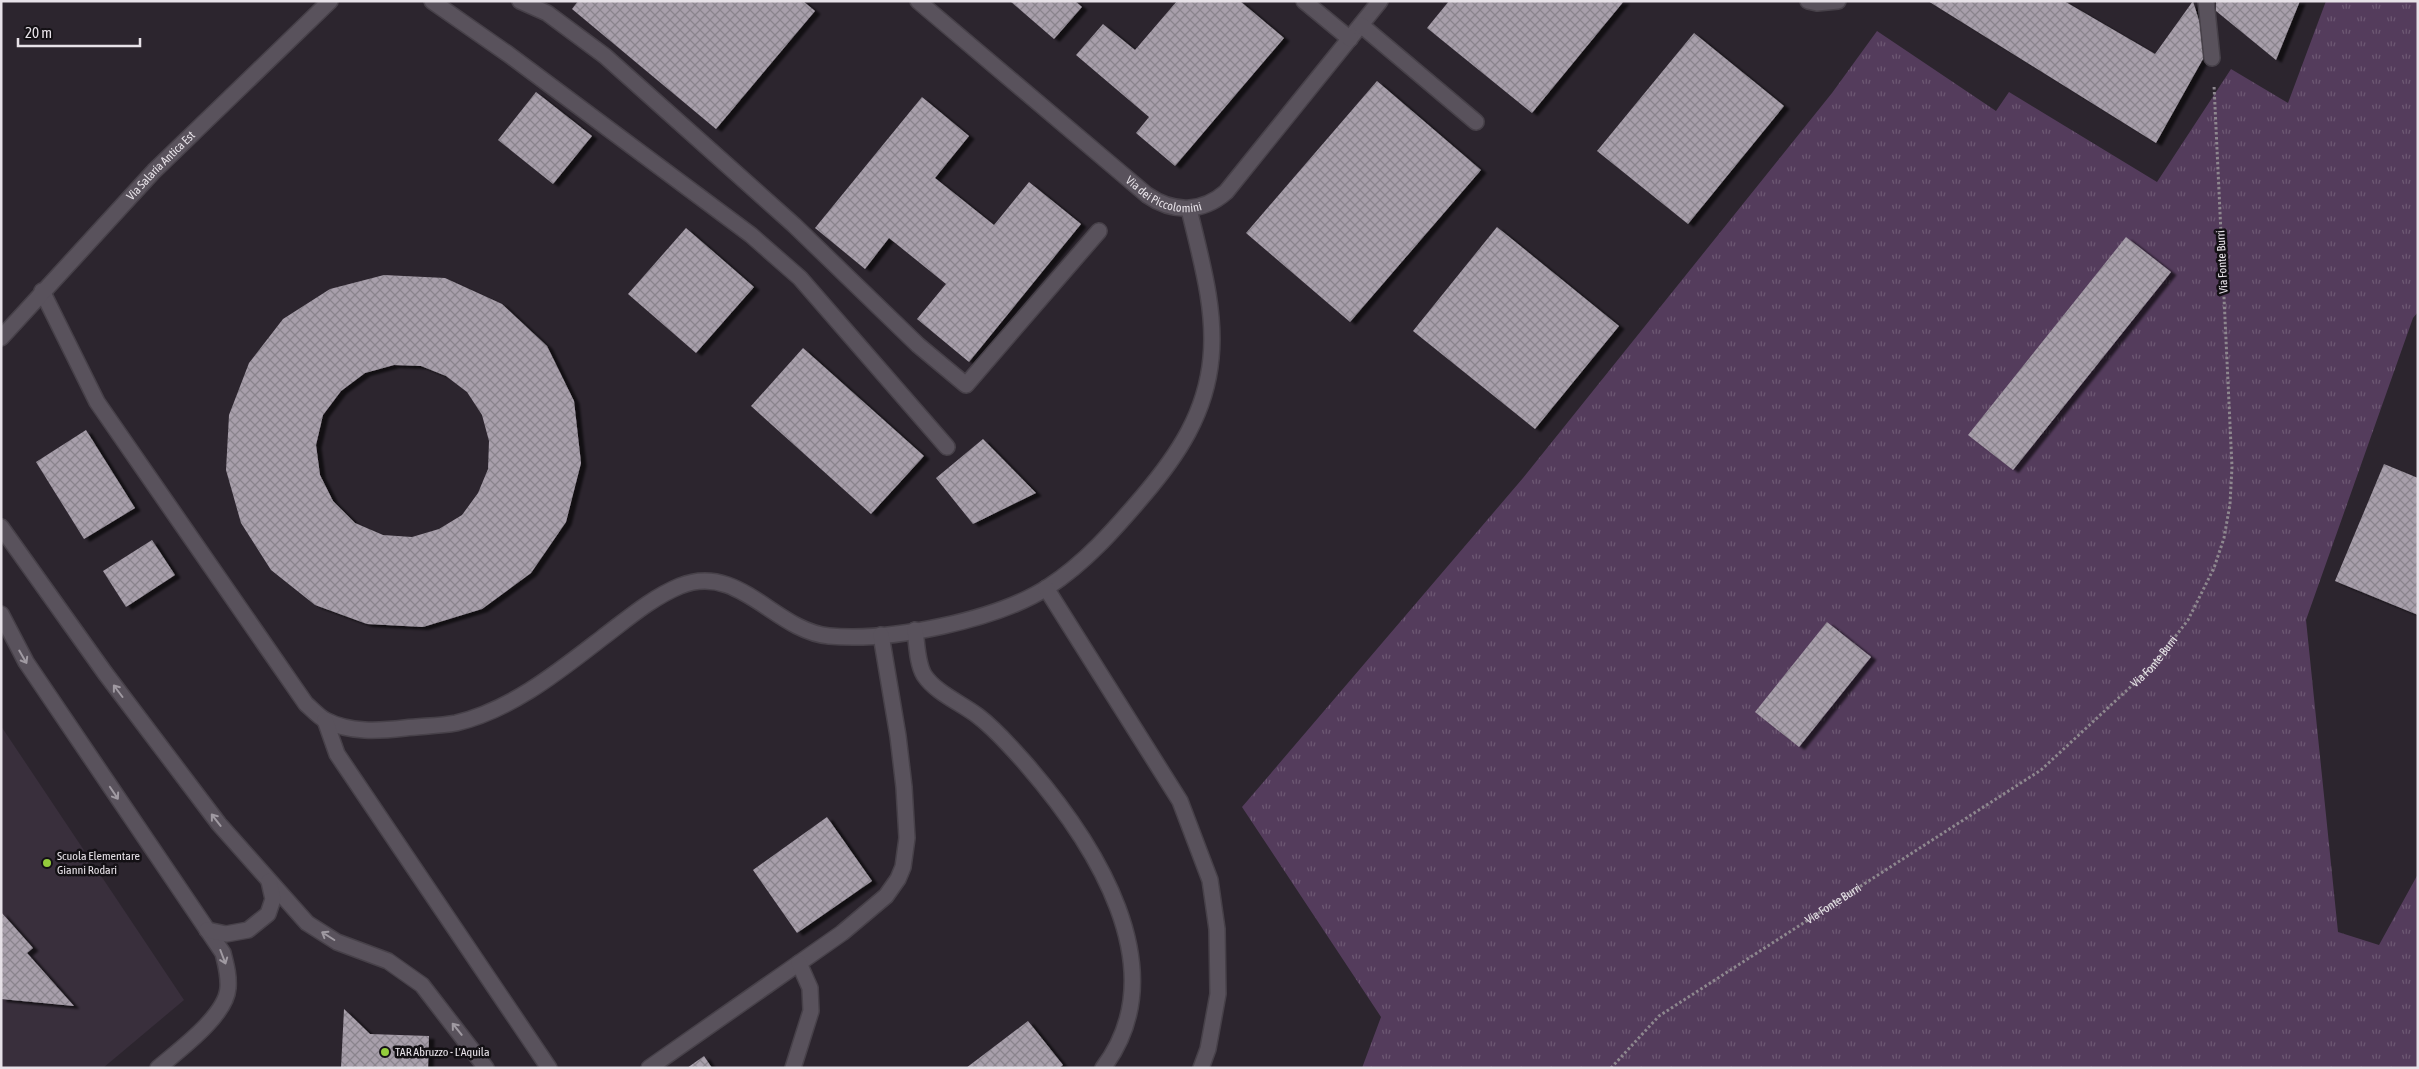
<svg xmlns="http://www.w3.org/2000/svg" width="2419" height="1069" font-family="'Asap Condensed',sans-serif">
  <style>
    .built { fill: #392f3c }
    .grass { fill: url(#grass-tufts) }
    .building { fill: url(#building-cross-hatch); fill-rule: evenodd; filter: url(#shadow) }
    .lines { fill: none; stroke-linecap: round; stroke-linejoin: round }
    .minor-casing { stroke: #474149; stroke-width: 18 }
    .path { stroke: #8e888f; stroke-width: 3; stroke-dasharray: 2.5 2.5; stroke-linecap: butt }
    .minor { stroke: #59525c; stroke-width: 15 }
    .oneway { stroke: #a09aa2 }
    .poi-dot { fill: #94cc3c; stroke: #131014; stroke-width: 2 }
    .labels { text-anchor: middle; dominant-baseline: central; stroke-width: 5; stroke-linejoin: round; paint-order: stroke }
    .street-label { font-size: 12px; fill: #e7e2e8; stroke: #131014 }
    .poi-label { font-size: 12px; fill: #e7e2e8; stroke: #131014; text-anchor: start }
  </style>
  <defs>
    <pattern id="grass-tufts" width="24" height="20" patternUnits="userSpaceOnUse" patternTransform="scale(1.25)"><rect width="24" height="20" fill="#543c5c"/><path d="M3 7l-1-3M5 7V3M7 7l1-3M15 17l-1-3M17 17v-4M19 17l1-3" fill="none" stroke="#6d5873"/></pattern>
    <pattern id="building-cross-hatch" width="8" height="8" patternUnits="userSpaceOnUse" patternTransform="scale(1.25)"><rect width="8" height="8" fill="#a89fab"/><path d="M0 0l8 8M0 8l8-8" fill="none" stroke="#8a848d"/></pattern>
    <filter id="shadow"><feDropShadow dx="5.5" dy="3" stdDeviation="1" flood-color="#0009"/></filter>
  </defs>
  <rect width="100%" height="100%" fill="#2c252e"/>
  <polygon class="built" points="1,726 184,1000 103,1068 1,1068"/>
  <polygon class="grass" points="2326,1 2418,1 2418,312 2413,318 2306,620 2338,932 2379,945 2418,874 2418,1068 1362,1068 1381,1017 1242,807 1523,478 1832,93 1877,31 1996,111 2009,92 2157,182 2231,69 2288,103"/>
  <g class="building">
    <polygon points="578,1 803,1 815,11 716,129 572,9"/>
    <polygon points="1010,1 1075,1 1082,7 1054,39"/>
    <polygon points="1177,1 1240,1 1284,38 1175,166 1136,133 1149,117 1076,55 1103,24 1135,50"/>
    <polygon points="1449,1 1624,1 1532,113 1427,28"/>
    <polygon points="1928,1 2064,1 2155,54 2193,1 2208,50 2156,143"/>
    <polygon points="2216,1 2300,1 2276,60 2216,11"/>
    <polygon points="1694,33 1784,106 1688,224 1597,151"/>
    <polygon points="1377,81 1481,170 1350,322 1246,233"/>
    <polygon points="536,92 592,136 553,184 498,140"/>
    <polygon points="922,97 969,136 935,178 994,225 1029,182 1081,224 969,362 917,319 946,284 889,238 865,269 815,228"/>
    <polygon points="1497,227 1619,326 1535,429 1413,331"/>
    <polygon points="686,228 754,287 696,353 628,294"/>
    <polygon points="2126,237 2171,272 2013,470 1968,435"/>
    <path d="M 384,275 L 445,278 L 502,304 L 547,346 L 574,401 L 581,463 L 566,522 L 531,573 L 482,609 L 423,627 L 367,624 L 315,605 L 271,570 L 241,523 L 226,470 L 229,415 L 249,363 L 283,319 L 330,289 ZM 394,365 L 421,366 L 446,376 L 467,392 L 482,415 L 489,441 L 488,469 L 478,493 L 462,515 L 439,529 L 412,537 L 383,535 L 355,523 L 333,501 L 320,475 L 316,445 L 323,415 L 341,391 L 365,373 Z"/>
    <polygon points="803,348 924,456 871,514 751,406"/>
    <polygon points="86,430 135,508 84,539 36,462"/>
    <polygon points="983,439 1036,493 973,524 936,478"/>
    <polygon points="2384,464 2418,478 2418,615 2335,581"/>
    <polygon points="152,540 175,575 126,607 103,571"/>
    <polygon points="1827,622 1871,657 1799,747 1755,712"/>
    <polygon points="827,817 872,881 797,933 753,870"/>
    <polygon points="1,912 33,948 27,953 74,1006 1,999"/>
    <polygon points="344,1009 370,1034 429,1036 428,1068 341,1068"/>
    <polygon points="1028,1021 1063,1065 1059,1068 966,1068"/>
    <polygon points="704,1056 712,1068 687,1068"/>
  </g>
  <g class="lines">
    <defs>
      <g id="minor">
        <polyline points="432,1 508,54 751,235 800,278 947,447"/>
        <polyline points="520,1 547,13 605,56 794,225 918,345 966,385 1099,231"/>
        <path id="s2" d="M 918,1 L 1147,195 C 1173,213 1202,213 1226,192 L 1380,1"/>
        <polyline points="1304,1 1350,39"/>
        <polyline points="1808,1 1817,3 1838,1"/>
        <polyline points="2206,1 2212,58"/>
        <polyline points="1361,25 1476,122"/>
        <path d="M 42,291 L 97,402 L 306,704 C 312,709 318,716 325,720 C 350,733 379,731 405,728 C 422,726 440,726 456,723 C 511,710 558,672 602,638 C 626,620 651,598 680,586 C 739,562 775,631 829,636 C 890,642 997,620 1048,587 C 1085,563 1114,530 1143,496 C 1178,455 1206,413 1211,358 C 1216,308 1200,256 1189,209"/>
        <path id="s3" d="M 1,338 L 154,171 L 330,1"/>
        <polyline points="1,527 105,673 219,824 307,923 337,942 388,961 422,985 486,1068"/>
        <polyline points="1046,588 1180,801 1210,880 1217,929 1218,994 1208,1049 1201,1068"/>
        <path d="M 1,614 L 26,662 L 223,953 C 226,965 229,975 228,988 C 226,1016 179,1050 158,1068"/>
        <path d="M 915,630 C 917,644 917,663 924,675 C 936,693 961,703 978,716 C 995,729 1012,748 1026,764 C 1093,841 1178,969 1103,1068"/>
        <polyline points="325,720 337,754 549,1068"/>
        <polyline points="207,930 226,934 248,930 268,914 273,899 269,881"/>
        <polyline points="649,1068 842,933 886,896 898,879 903,867 907,838 904,787 898,736 881,635"/>
        <polyline points="793,1068 811,1011 810,988 799,963"/>
      </g>
    </defs>
    <use href="#minor" class="minor-casing"/>
    <path class="path" id="s1" d="M 1611,1068 L 1659,1016 L 2041,770 L 2152,667 L 2188,620 L 2214,568 L 2224,538 L 2230,504 L 2232,467 L 2214,85"/>
    <use href="#minor" class="minor"/>
  </g>
  <defs><path id="oneway-shaft" d="M-6 0H5M1.5-3L5.5 0L1.5 3" fill="none" stroke-width="1.6" stroke-linecap="round" stroke-linejoin="round" transform="scale(1.25)"/></defs>
  <g class="oneway">
    <use href="#oneway-shaft" transform="translate(23 657) rotate(60)"/>
    <use href="#oneway-shaft" transform="translate(118 691) rotate(-127)"/>
    <use href="#oneway-shaft" transform="translate(114 793) rotate(56)"/>
    <use href="#oneway-shaft" transform="translate(216 820) rotate(-128)"/>
    <use href="#oneway-shaft" transform="translate(328 936) rotate(-148)"/>
    <use href="#oneway-shaft" transform="translate(223 957) rotate(69)"/>
    <use href="#oneway-shaft" transform="translate(457 1029) rotate(-129)"/>
  </g>
  <g class="poi-dot">
    <circle cx="47" cy="863" r="5"/>
    <circle cx="385" cy="1052" r="5"/>
  </g>
  <g class="labels">
    <g class="street-label">
      <text stroke="none"><textPath href="#s3" startOffset="235">Via Salaria Antica Est</textPath></text>
      <text stroke="none"><textPath href="#s2" startOffset="316">Via dei Piccolomini</textPath></text>
      <text transform="translate(2222 262) rotate(-93)">Via Fonte Burri</text>
      <text stroke="none"><textPath href="#s1" startOffset="682">Via Fonte Burri</textPath></text>
      <text stroke="none"><textPath href="#s1" startOffset="278">Via Fonte Burri</textPath></text>
    </g>
    <g class="poi-label">
      <text x="57" y="856">Scuola Elementare<tspan x="57" dy="14">Gianni Rodari</tspan></text>
      <text x="395" y="1052">TAR Abruzzo - L'Aquila</text>
    </g>
  </g>
  <rect width="2419" height="1069" fill="none" stroke="#e7e2e8" stroke-width="5"/>
  <path d="M18 38v8h122v-8" fill="none" stroke="#e7e2e8" stroke-width="2.5"/>
  <text x="25" y="38" font-size="15" fill="#e7e2e8" stroke="#131014" stroke-width="4" paint-order="stroke">20 m</text>
</svg>
